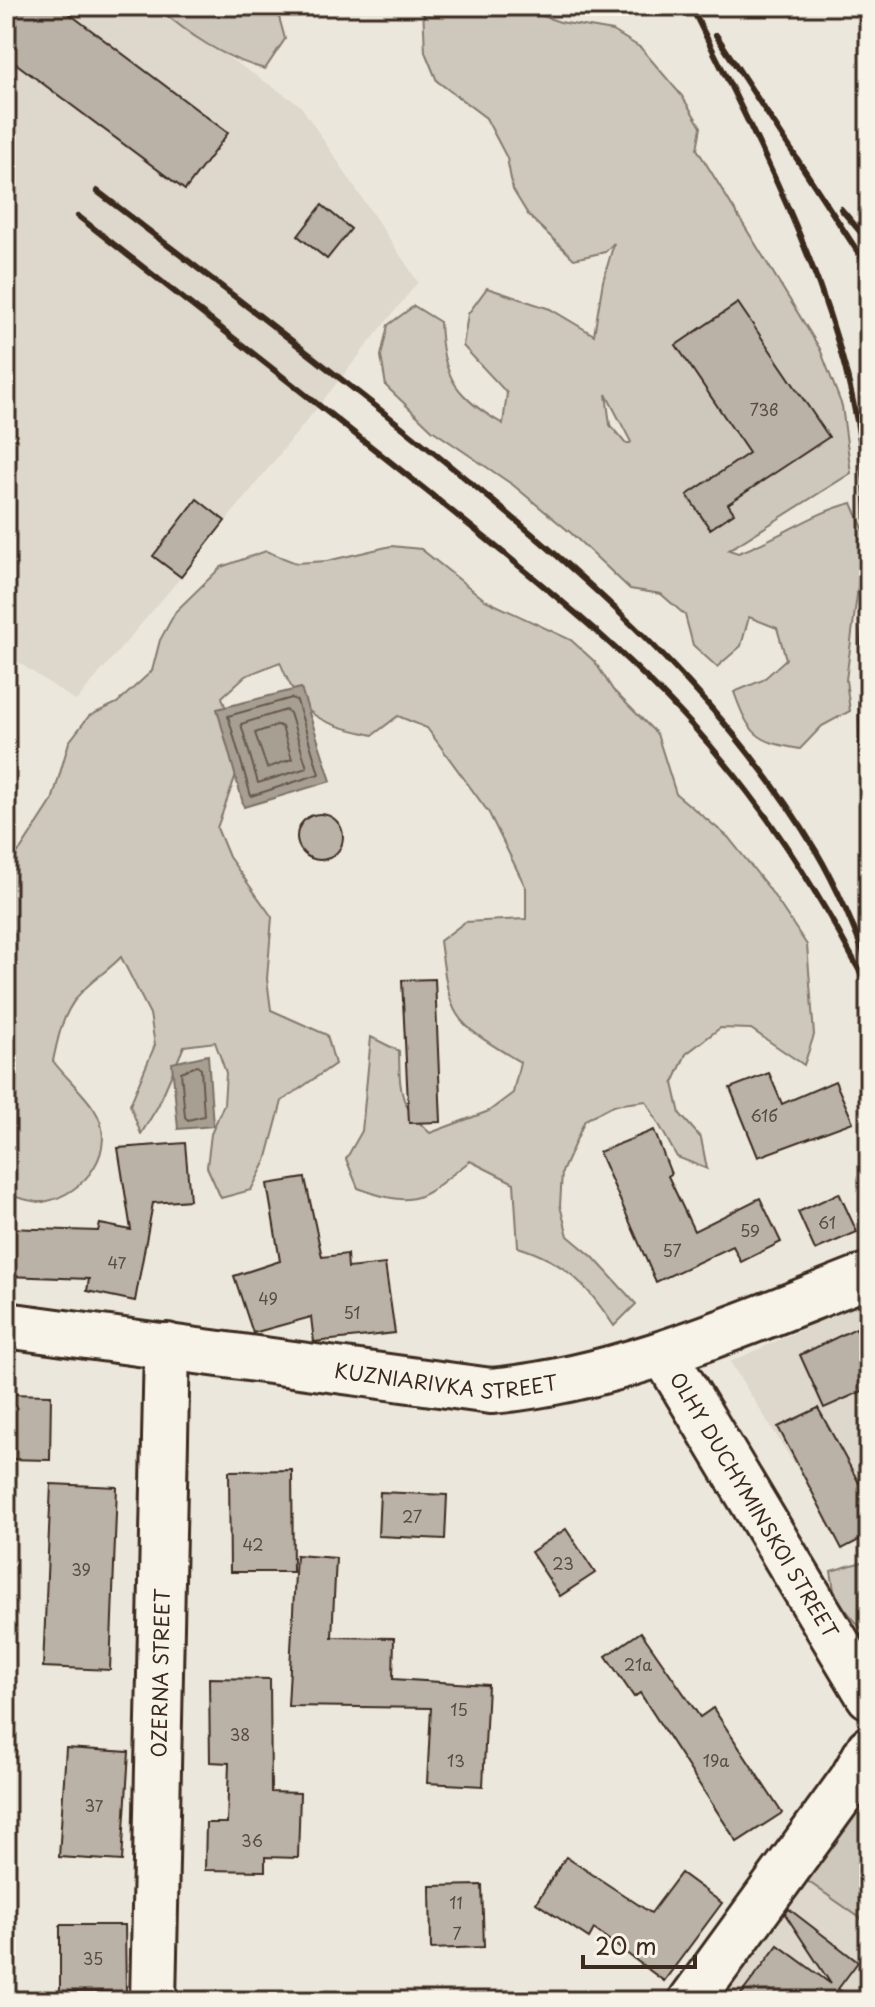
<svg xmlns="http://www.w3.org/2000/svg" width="875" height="2007" font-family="'Playpen Sans',sans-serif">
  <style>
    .built { fill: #ddd7cc }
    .green { fill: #cec8bc; stroke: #84796d; stroke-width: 2; fill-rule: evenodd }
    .water { fill: #a89f93; stroke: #7c7064; stroke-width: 2 }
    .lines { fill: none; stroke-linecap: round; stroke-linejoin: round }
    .shore { stroke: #67594d; stroke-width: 2 }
    .building { fill: #bab2a7; stroke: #3b2a1e; stroke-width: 2 }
    .minor-casing { stroke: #3b2a1e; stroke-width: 50 }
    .minor { stroke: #f7f3e8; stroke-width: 44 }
    .rail { stroke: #3b2a1e; stroke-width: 6 }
    .labels { text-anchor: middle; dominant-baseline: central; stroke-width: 7; stroke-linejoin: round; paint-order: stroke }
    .number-label { font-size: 16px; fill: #5b4c40 }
    .street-label { font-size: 20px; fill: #3b2a1e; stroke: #f7f3e8 }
  </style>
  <rect width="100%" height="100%" fill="#ece7dc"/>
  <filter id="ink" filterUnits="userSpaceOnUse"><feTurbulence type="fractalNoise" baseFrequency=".0125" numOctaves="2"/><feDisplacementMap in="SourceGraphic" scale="16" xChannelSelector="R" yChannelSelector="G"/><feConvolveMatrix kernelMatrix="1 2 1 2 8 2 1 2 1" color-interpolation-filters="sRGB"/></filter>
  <g filter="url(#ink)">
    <g class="built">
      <polygon points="6,6 151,6 300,105 418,282 181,577 76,701 6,654"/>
      <polygon points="869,1299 869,1535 842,1549 819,1503 730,1362"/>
      <polygon points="869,1795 869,2001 723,2001"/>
    </g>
    <g class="green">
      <path d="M 156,6 L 276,6 L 285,39 L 265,69 C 223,58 189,35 156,6 Z"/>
      <path d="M 423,6 L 514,6 L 560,22 L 613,31 L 641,48 L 682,96 L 701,127 L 697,149 L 820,349 L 842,406 L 851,473 L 729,550 L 738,553 C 778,539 811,513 852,503 L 865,533 L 846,680 L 850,711 L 822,726 L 800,749 C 756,742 749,734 734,692 L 763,680 L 786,659 L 777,628 L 749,617 L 741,646 L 717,667 L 693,645 L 685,615 L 661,594 L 630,589 L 571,533 L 513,485 L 432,430 L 386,386 L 381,356 L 388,325 L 414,306 L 440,322 C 442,377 456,397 503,424 L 507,393 L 463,346 L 468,314 L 487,288 L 550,309 L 594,335 L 603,281 L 614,243 L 605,252 L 574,259 L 529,216 L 513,190 L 507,158 L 486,118 L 437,81 L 425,52 ZM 606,394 L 631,442 L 630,443 L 625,443 L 610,425 Z"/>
      <path d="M 391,546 L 421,549 L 485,600 L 571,640 L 595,662 L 613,690 L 657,734 L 676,794 L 728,837 L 768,887 L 807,945 L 814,1035 L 804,1065 L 751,1029 L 720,1028 L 686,1054 L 673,1083 L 680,1114 L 701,1138 L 707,1169 L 677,1157 L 646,1101 L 614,1105 L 585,1120 L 562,1172 L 560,1206 L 568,1236 L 593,1257 L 636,1304 L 614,1326 C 587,1285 566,1262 518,1247 L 514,1183 L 470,1161 C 422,1197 419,1211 358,1188 L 346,1159 L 362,1131 L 371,1037 L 399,1051 C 400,1092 398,1104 430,1133 L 489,1111 L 513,1093 L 520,1062 C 451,1020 451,1022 440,941 L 465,922 L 526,919 L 526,888 L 489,813 L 427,728 L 398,716 L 373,735 C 316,722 302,717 280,662 L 245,676 L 222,697 L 242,758 L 217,828 L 229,857 L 272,917 L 267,979 L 271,1010 L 327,1035 L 335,1064 L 282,1101 L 266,1161 L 251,1190 L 221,1198 L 207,1167 L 211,1134 L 224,1104 L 226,1073 L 215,1042 L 184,1046 L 158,1106 L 141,1134 L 130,1105 L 155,1045 L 150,1014 L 121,957 C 108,971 90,981 78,996 C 62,1015 58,1038 53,1061 C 66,1078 83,1092 94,1109 C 120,1148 85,1195 43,1202 C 32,1203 17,1196 6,1195 L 6,864 L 21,849 L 52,801 L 69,742 L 89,716 L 117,703 L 152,671 L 160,640 L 176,611 L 221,567 L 266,551 L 296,563 L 327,561 Z"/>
      <polygon points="869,1560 869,1638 835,1597 831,1571"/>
      <polygon points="869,1794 869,1924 806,1880"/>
    </g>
    <g class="water">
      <polygon points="301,688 331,781 244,807 217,709"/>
      <polygon points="208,1055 213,1126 178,1129 172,1063"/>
    </g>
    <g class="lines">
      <g class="shore">
        <polygon points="292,698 297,701 319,774 251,796 228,716"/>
        <polygon points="286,710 290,713 307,768 258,783 241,724"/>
        <polygon points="278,725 282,727 292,759 267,768 255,733"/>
        <polygon points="197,1066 201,1069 204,1116 188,1120 185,1117 181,1072"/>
      </g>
    </g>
    <g class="building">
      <polygon points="6,6 59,6 228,133 185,190 6,56"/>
      <polygon points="322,205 351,229 327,259 298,236"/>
      <polygon points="738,303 829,437 728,504 734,513 710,529 687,495 749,453 676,345"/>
      <polygon points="197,499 225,521 181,577 153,556"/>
      <circle cx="320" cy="837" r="23"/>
      <polygon points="435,979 441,1122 409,1123 402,980"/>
      <polygon points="769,1073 782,1104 835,1081 853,1122 758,1157 730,1088"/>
      <polygon points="654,1130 671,1174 668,1176 694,1231 760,1198 781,1242 741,1262 733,1246 656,1282 599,1152"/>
      <polygon points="185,1143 190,1200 153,1203 135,1301 87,1291 89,1279 6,1276 6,1228 98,1231 100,1224 131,1230 118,1148"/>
      <polygon points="305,1178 322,1257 347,1254 348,1268 385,1264 395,1333 314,1342 311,1317 253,1333 234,1276 280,1261 267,1184"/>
      <polygon points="839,1193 857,1232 815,1250 798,1212"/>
      <polygon points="856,1328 869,1357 869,1388 824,1408 800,1355"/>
      <polygon points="6,1394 51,1395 50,1460 6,1459"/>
      <polygon points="818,1408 859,1483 869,1478 869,1535 842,1549 778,1427"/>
      <polygon points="292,1470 293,1572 230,1572 229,1471"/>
      <polygon points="51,1484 117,1487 110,1670 43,1667"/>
      <polygon points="380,1492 447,1495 445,1539 378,1536"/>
      <polygon points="566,1529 595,1573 560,1596 531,1552"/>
      <polygon points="296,1555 336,1558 332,1637 394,1638 393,1679 488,1685 483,1786 427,1783 431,1708 288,1706"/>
      <polygon points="641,1632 700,1717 713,1708 782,1813 737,1842 640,1693 634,1697 606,1656"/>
      <polygon points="209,1678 270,1679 271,1792 300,1793 298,1858 265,1857 265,1871 205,1870 206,1823 227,1823 229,1763 210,1762"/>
      <polygon points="66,1748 129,1752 122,1861 59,1857"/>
      <polygon points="566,1857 651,1913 681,1873 722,1903 664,1981 594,1929 589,1938 536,1903"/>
      <polygon points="482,1885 484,1947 431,1949 430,1886"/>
      <polygon points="789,1909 858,1962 838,1989 855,2001 736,2001 778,1945 831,1984 785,1914"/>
      <polygon points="60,1925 125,1925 126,1992 60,1992"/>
    </g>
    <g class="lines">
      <defs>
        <g id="minor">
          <path id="s1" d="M 6,1325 L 491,1391 C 623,1379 747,1322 869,1275"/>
          <path id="s2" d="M 664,1354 L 869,1696"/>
          <path id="s3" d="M 153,2001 L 167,1346"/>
          <polyline points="691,2001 851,1781 869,1749"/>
        </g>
      </defs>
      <use href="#minor" class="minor-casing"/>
      <use href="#minor" class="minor"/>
      <g class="rail">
        <path d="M 691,6 C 763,153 847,305 864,470 C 875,587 848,705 869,822"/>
        <polyline points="716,35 869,269"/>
        <path d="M 97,191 C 204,273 312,355 418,440 C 566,559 718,686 816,851 C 838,888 854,928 869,967"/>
        <polyline points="841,209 869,242"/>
        <path d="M 78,216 C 200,312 322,407 443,504 C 541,583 643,663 723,761 C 781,830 828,909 869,989"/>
      </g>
    </g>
  </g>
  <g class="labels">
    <g class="number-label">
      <text x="764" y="409">73в</text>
      <text x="764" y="1115">61б</text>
      <text x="827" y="1222">61</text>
      <text x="750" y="1230">59</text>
      <text x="672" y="1250">57</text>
      <text x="117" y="1262">47</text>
      <text x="268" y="1298">49</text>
      <text x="352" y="1312">51</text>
      <text x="412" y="1516">27</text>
      <text x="253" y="1544">42</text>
      <text x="563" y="1563">23</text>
      <text x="81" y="1569">39</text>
      <text x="638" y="1664">21а</text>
      <text x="459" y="1709">15</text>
      <text x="240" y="1734">38</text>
      <text x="456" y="1760">13</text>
      <text x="716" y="1760">19а</text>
      <text x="94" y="1805">37</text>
      <text x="252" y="1840">36</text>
      <text x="456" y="1902">11</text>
      <text x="457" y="1933">7</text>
      <text x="93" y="1958">35</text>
    </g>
    <g class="street-label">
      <text stroke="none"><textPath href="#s1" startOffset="444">KUZNIARIVKA STREET</textPath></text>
      <text stroke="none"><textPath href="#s2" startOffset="176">OLHY DUCHYMINSKOI STREET</textPath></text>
      <text stroke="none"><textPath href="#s3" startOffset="328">OZERNA STREET</textPath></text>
    </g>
  </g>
  <rect width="875" height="2007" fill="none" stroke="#f7f3e8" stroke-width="32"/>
  <rect x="16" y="16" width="843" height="1975" fill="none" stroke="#3b2a1e" stroke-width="3" filter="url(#ink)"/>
  <path d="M583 1955v12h112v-12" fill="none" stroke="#3b2a1e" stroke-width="4"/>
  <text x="595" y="1955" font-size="24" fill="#3b2a1e" stroke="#f7f3e8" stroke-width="6" paint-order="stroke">20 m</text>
</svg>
